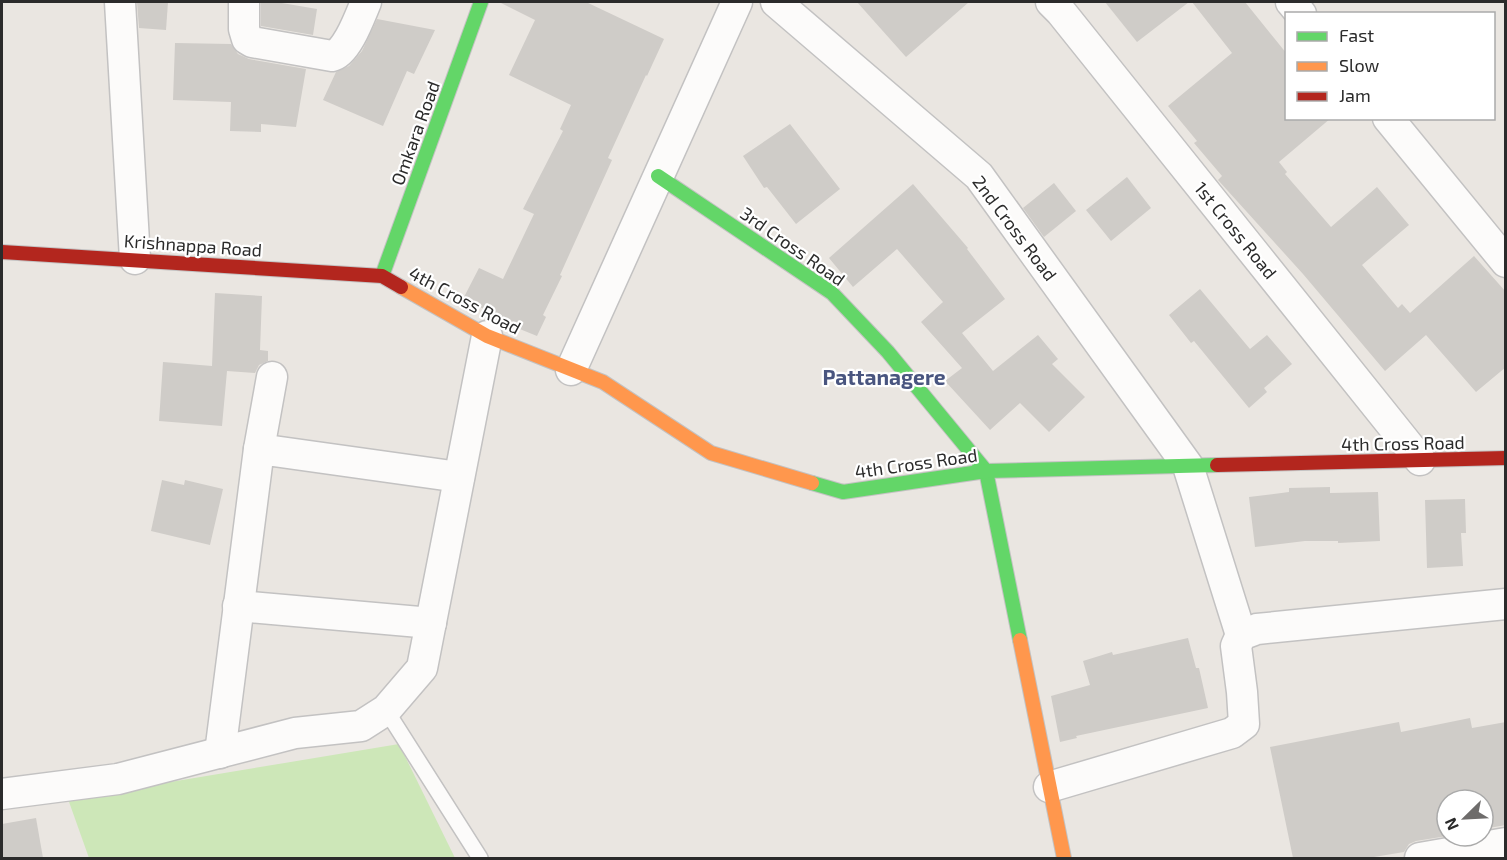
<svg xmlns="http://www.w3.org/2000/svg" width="1507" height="860" font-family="'Exo 2',sans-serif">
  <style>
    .green { fill: #cde7b8 }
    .building { fill: #cfccc8 }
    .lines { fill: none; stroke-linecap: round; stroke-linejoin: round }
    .lane-casing { stroke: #c3c2c2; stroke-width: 18 }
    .street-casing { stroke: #c3c2c2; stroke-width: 33 }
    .fast-casing { stroke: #c3c2c2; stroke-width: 16 }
    .slow-casing { stroke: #c3c2c2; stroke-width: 16 }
    .jam-casing { stroke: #c3c2c2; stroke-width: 16 }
    .lane { stroke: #fcfbfa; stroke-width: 15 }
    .street { stroke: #fcfbfa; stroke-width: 30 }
    .fast { stroke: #63d668; stroke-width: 14 }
    .slow { stroke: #ff974d; stroke-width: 14 }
    .jam { stroke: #b3261e; stroke-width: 14 }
    .labels { text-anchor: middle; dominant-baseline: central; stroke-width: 4.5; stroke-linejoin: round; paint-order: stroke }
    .street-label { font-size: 18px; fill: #2b2b2b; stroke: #fff }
    .quarter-label { font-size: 21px; font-weight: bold; fill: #49557f; stroke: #fff }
  </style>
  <rect width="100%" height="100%" fill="#eae6e1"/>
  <polygon class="green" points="399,744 455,858 89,858 68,799"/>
  <g class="building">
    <polygon points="137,2 168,2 166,30 139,28"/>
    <polygon points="261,2 276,2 317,9 313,35 261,26"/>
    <polygon points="499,2 586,2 664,39 647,76 646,75 608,158 612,160 560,275 562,276 543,315 546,317 537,336 495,319 486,314 488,311 463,299 479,268 503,279 534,214 523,209 563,131 560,129 571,105 509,75 535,20"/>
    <polygon points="857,2 969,2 906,57"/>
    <polygon points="1105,2 1189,2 1137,42"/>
    <polygon points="1192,2 1245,2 1287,54 1287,118 1331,118 1279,162 1287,172 1285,174 1331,227 1377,187 1409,225 1362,265 1398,308 1402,304 1410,313 1474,256 1506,292 1506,367 1476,392 1426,335 1385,371 1303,274 1218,180 1222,176 1194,143 1197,141 1168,106 1232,53"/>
    <polygon points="377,19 435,30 414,74 407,71 383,126 323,100 336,72 349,66 362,51"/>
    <polygon points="175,43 231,44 238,54 249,59 306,69 296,127 261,124 261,132 230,131 231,102 173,100"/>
    <polygon points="790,124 840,189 796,224 767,187 764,188 743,156"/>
    <polygon points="1127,177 1151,208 1111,241 1086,210"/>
    <polygon points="1054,183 1076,211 1044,237 1023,208"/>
    <polygon points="913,184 968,248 967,249 1005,299 962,333 993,371 1038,335 1058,359 1052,364 1085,397 1049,432 1020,403 990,430 945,381 962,368 921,322 943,302 897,249 853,287 829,258"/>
    <polygon points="1200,289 1250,349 1267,335 1292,364 1264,388 1267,392 1249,408 1194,341 1191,343 1169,315"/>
    <polygon points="215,293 262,296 260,350 268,351 268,361 259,365 255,373 227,371 222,426 159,421 163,362 212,366"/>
    <polygon points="162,480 184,485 185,480 223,489 210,545 151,531"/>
    <polygon points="1330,487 1330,493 1378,492 1380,541 1338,543 1338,541 1305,541 1255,547 1249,497 1289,492 1289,488"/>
    <polygon points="1465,499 1466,533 1461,533 1463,566 1427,568 1425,500"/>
    <polygon points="1188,638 1196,668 1199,668 1208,708 1076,736 1077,738 1060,742 1051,696 1090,685 1083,661 1112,652 1113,655"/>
    <polygon points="1470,718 1472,728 1506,722 1506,825 1483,829 1483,800 1447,800 1447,836 1416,841 1409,844 1404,852 1368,858 1293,858 1270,747 1399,722 1401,732"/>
    <polygon points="36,818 43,858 2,858 2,824"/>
  </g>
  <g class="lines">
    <defs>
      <polyline id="lane" points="386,710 480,858"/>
      <g id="street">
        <polyline points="120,2 135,259"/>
        <path d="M 244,2 L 244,29 L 247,39 L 252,42 L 332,56 C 347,53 360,16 366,2"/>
        <polyline points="776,2 979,176 1188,466 1241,635"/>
        <polyline points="1051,2 1061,12 1420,460"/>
        <polyline points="1291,2 1301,14"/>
        <polyline points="1388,118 1506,262"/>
        <polyline points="571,370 737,2"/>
        <polyline points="259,449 272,377"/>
        <polyline points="238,606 431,623"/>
        <polyline points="220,753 259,449 459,477"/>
        <polyline points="1049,787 1232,733 1244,724 1242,692 1236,646 1241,635 1257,629 1506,604"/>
        <polyline points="2,794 118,779 295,733 361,726 386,710 422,668 487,336"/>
        <polyline points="1420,858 1506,843"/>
      </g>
      <g id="fast">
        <polyline points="658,176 832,293 888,352 986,471 1020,640"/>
        <polyline points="382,276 481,2"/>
        <polyline points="812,483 843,492 986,471 1217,465"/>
      </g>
      <g id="slow">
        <polyline points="401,287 487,336 603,382 711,453 812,483"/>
        <polyline points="1020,640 1064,858"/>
      </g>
      <g id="jam">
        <polyline points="2,252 382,276 401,287"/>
        <polyline points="1217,465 1506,458"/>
      </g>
    </defs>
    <use href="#lane" class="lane-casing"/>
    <use href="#street" class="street-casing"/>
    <use href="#fast" class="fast-casing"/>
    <use href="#slow" class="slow-casing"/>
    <use href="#jam" class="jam-casing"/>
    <use href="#lane" class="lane"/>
    <use href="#street" class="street"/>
    <use href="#fast" class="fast"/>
    <use href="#slow" class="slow"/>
    <use href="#jam" class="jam"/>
  </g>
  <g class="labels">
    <g class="street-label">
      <text transform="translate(415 133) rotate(-70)">Omkara Road</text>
      <text transform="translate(1015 228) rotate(53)">2nd Cross Road</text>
      <text transform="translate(1236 230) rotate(51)">1st Cross Road</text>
      <text transform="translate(193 245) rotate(4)">Krishnappa Road</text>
      <text transform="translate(793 246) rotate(35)">3rd Cross Road</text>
      <text transform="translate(465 300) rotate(28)">4th Cross Road</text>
      <text transform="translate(1403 443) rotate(-1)">4th Cross Road</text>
      <text transform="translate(916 463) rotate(-8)">4th Cross Road</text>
    </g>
    <g class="quarter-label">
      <text x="884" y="376">Pattanagere</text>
    </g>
  </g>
  <rect width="1507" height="860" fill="none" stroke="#2b2b2b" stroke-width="6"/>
  <rect x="1285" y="12" width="210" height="108" fill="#ffffff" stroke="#aaaaaa" stroke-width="1.5"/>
  <rect x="1297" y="32" width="30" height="9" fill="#63d668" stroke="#aaaaaa" stroke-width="1.5"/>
  <text x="1339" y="42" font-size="18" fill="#2b2b2b">Fast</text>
  <rect x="1297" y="62" width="30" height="9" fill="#ff974d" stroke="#aaaaaa" stroke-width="1.5"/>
  <text x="1339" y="72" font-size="18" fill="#2b2b2b">Slow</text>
  <rect x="1297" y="92" width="30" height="9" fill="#b3261e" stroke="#aaaaaa" stroke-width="1.5"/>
  <text x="1339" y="102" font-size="18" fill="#2b2b2b">Jam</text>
  <g transform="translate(1465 818) rotate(246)"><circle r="28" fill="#ffffff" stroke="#aaaaaa" stroke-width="1.5"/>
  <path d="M0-4.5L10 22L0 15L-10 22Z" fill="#6e6c6b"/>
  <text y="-9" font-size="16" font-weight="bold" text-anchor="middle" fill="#2b2b2b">N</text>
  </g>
</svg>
